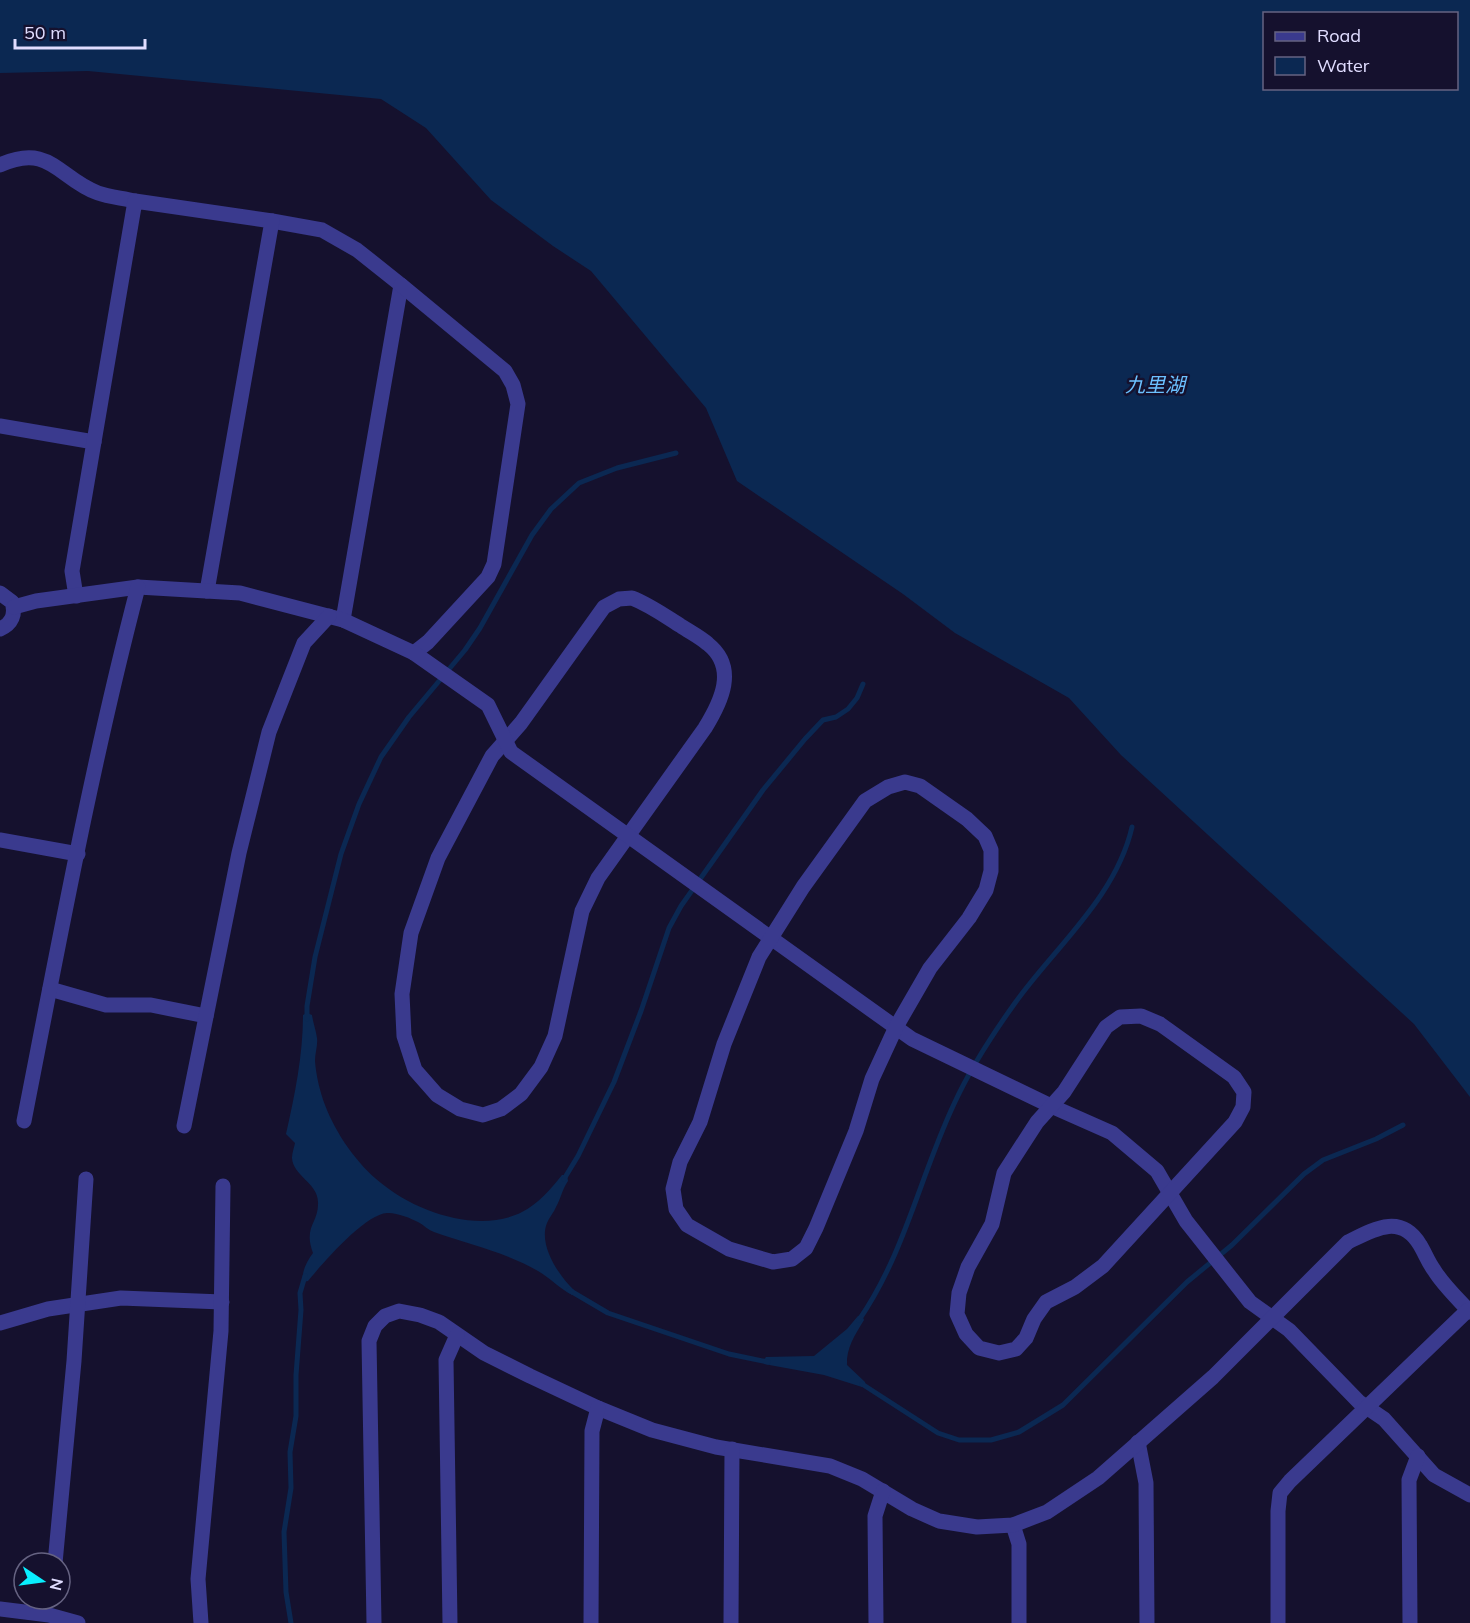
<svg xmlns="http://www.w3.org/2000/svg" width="1470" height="1623" font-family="Mulish,'Noto Sans SC',sans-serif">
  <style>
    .water { fill: #0b2852; fill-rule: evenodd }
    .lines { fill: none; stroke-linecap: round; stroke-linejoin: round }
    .stream { stroke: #0b2852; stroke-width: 5 }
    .minor { stroke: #3a3a8e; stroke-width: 15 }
    .labels { text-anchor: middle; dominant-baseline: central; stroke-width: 5; stroke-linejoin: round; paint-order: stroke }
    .water-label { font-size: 20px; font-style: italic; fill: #6bc0ff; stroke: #15112e }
  </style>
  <rect width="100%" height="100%" fill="#15112e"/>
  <g class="water">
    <path d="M 0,0 L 1470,0 L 1470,1097 L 1414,1024 L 1121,755 L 1069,698 L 955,633 L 903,594 L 737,481 L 706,408 L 591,271 L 553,246 L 491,200 L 426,128 L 381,99 L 88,71 L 0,73 ZM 1264,14 L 1456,14 L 1456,88 L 1264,88 Z"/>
    <path d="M 307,1013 L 312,1015 C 313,1023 316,1030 317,1038 C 318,1045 315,1053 315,1061 C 316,1075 320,1092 325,1105 C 336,1134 357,1164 381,1183 C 416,1212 479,1234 522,1212 C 538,1204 551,1189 562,1175 L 567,1175 L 568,1181 C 562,1190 561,1198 556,1207 C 554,1212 549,1218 547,1223 C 538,1245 559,1276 574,1290 L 575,1294 L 572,1295 C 559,1288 550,1278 538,1271 C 505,1252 468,1244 434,1232 C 428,1230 424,1225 418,1222 C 411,1218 395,1212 387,1213 C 365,1214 322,1264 308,1281 L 303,1282 C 301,1272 307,1261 313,1253 C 303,1226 319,1223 318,1202 C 318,1183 293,1176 292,1158 C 292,1153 294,1148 295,1143 L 286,1134 C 295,1094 303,1055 303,1015 Z"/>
    <path d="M 862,1315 L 864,1320 C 855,1335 846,1348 847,1365 L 865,1382 L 866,1387 L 862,1387 L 824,1375 L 764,1364 L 763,1361 L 766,1357 L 814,1356 L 847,1329 L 858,1316 Z"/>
  </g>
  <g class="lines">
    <g class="stream">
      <polyline points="307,1019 307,1006 315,957 341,854 359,804 381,757 409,717 465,650 480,628 532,535 551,509 579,483 617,468 676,453"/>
      <polyline points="564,1179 578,1156 614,1082 641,1011 669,928 681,906 763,790 805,739 823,720 836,717 848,709 857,698 863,684"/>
      <polyline points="569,1290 608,1313 729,1354 768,1362"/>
      <path d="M 859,1320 C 905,1253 920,1176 954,1104 C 970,1069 992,1035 1015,1003 C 1055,947 1116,897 1132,827"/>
      <polyline points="862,1384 938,1433 959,1440 991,1440 1019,1432 1063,1405 1187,1282 1232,1245 1304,1174 1323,1160 1376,1139 1403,1125"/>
      <polyline points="291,1623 286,1592 284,1532 291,1488 290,1452 296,1416 296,1375 301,1310 300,1293 305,1276"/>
    </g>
    <g class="minor">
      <path d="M 0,165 C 50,142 59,179 98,193 C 109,197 123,198 135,201"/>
      <polyline points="272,221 322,230 357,250 401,285 343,620"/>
      <polyline points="401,285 505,371 513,385 518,404 494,564 488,577 428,642 414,653"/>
      <polyline points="0,426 94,442"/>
      <path d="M 0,593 L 12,602 C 16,614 12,624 0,629"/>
      <polyline points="76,596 72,571 135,201 272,221 207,591"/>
      <path d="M 632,598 C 650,605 665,616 681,626 C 690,632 700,637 708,644 C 738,668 721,702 705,728 L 598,878 L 582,911 L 555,1036 L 541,1067 L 521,1094 L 501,1109 L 483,1115 L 460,1109 L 437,1095 L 415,1070 L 404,1036 L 402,994 L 411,933 L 438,858 L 492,756 L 521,723 L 604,607 L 619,599 Z"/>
      <polyline points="14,607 36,601 138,587 240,593 343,620 414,653 488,705 511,752 912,1039 1051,1106 1112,1133 1157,1171 1186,1221 1250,1302 1289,1330 1359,1402 1384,1419 1434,1475 1470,1495"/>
      <polygon points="905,782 920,786 967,819 985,836 991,850 991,871 986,890 969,918 930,968 896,1027 872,1079 856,1131 816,1228 806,1248 792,1259 773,1262 729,1249 687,1225 676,1209 673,1189 680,1162 700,1122 724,1044 759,957 803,887 865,801 888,787"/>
      <polyline points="0,840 78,854"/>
      <polyline points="50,989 106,1005 151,1005 206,1016"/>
      <polygon points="1141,1016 1160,1024 1234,1077 1244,1092 1243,1107 1235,1122 1103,1266 1075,1287 1046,1302 1034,1319 1026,1338 1016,1349 999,1353 979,1348 966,1334 957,1314 959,1293 968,1267 992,1224 1004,1173 1037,1122 1064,1092 1106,1027 1120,1017"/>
      <path d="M 24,1121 C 59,942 92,763 138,587"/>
      <polyline points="184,1126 239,853 269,732 304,643 329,616"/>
      <polyline points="0,1323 48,1309 121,1298 222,1302"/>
      <polyline points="1138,1442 1146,1483 1147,1623"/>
      <polyline points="1013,1525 1019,1544 1019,1623"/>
      <polyline points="55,1563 74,1361 86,1179"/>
      <polyline points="0,1609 49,1615 78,1623"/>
      <polyline points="201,1623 198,1579 221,1331 223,1186"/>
      <path d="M 374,1623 L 369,1341 L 375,1326 L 385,1316 L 399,1311 L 420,1315 L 439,1322 L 484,1353 L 530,1376 L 598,1408 L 652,1430 L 716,1447 L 830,1466 L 862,1479 L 912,1509 L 939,1521 L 977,1527 L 1013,1525 L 1047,1512 L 1098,1478 L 1213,1377 L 1348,1242 C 1374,1229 1401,1213 1420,1245 C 1425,1253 1428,1262 1434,1270 C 1443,1285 1458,1299 1470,1312"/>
      <polyline points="450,1623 446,1360 457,1335"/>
      <polyline points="591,1623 592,1431 598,1408"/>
      <polyline points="731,1623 732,1449"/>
      <polyline points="876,1623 875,1516 883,1491"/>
      <polyline points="1278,1623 1278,1511 1280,1493 1290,1481 1468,1310"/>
      <polyline points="1410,1623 1409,1480 1418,1456"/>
    </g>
  </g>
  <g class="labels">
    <g class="water-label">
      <text x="1155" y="384">九里湖</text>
    </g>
  </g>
  <rect x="1263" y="12" width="195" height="78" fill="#15112e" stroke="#666382" stroke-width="1.5"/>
  <rect x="1275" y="32" width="30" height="9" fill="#3a3a8e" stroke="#666382" stroke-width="1.5"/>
  <text x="1317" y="42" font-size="18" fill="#e0ddff">Road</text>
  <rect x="1275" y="57" width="30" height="18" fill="#0b2852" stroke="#666382" stroke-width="1.5"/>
  <text x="1317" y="72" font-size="18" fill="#e0ddff">Water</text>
  <g transform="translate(42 1581) rotate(103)"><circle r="28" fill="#15112e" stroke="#666382" stroke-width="1.5"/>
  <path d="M0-4.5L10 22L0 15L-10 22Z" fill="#09efff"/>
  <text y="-9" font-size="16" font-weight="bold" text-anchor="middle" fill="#e0ddff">N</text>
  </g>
  <path d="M15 39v9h130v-9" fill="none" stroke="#e0ddff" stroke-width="3"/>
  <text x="24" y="39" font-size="18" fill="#e0ddff" stroke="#15112e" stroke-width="4.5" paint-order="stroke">50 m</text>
</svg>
